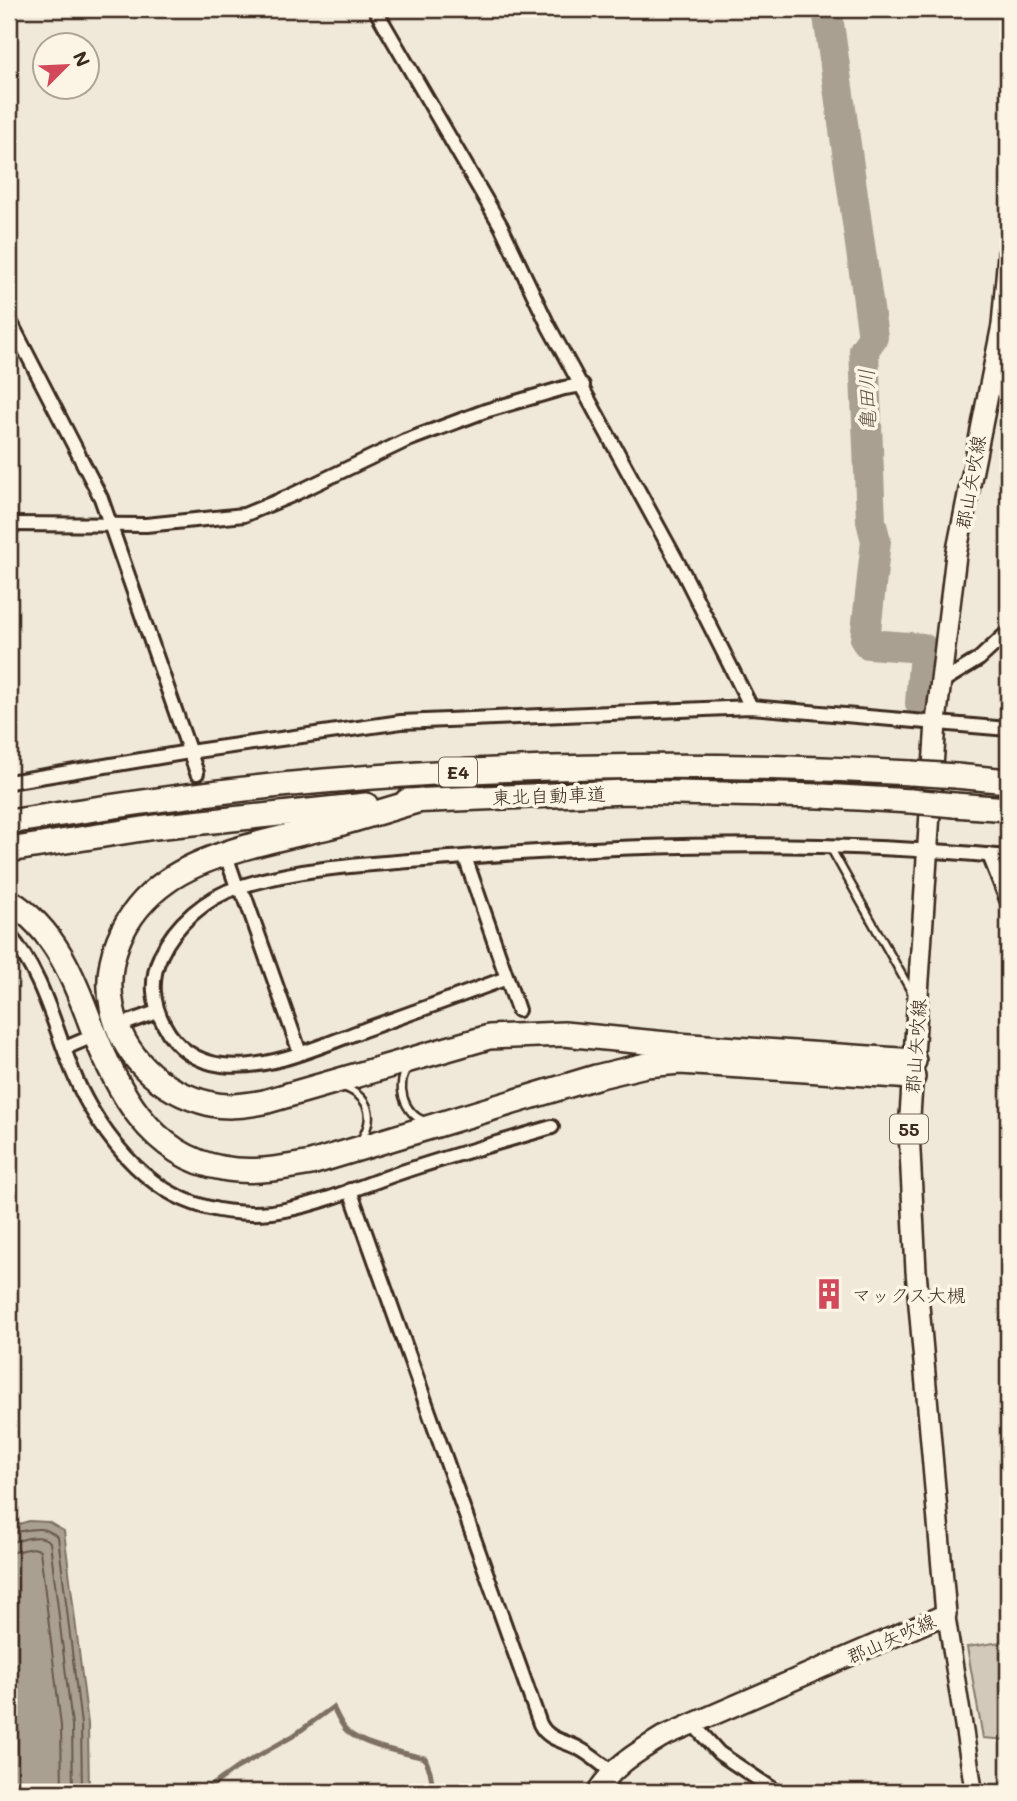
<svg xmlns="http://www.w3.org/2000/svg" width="1017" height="1801" font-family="Mali,'Klee One',sans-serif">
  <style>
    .green { fill: #d2c9ba; stroke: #867a6c; stroke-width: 2 }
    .water { fill: #aaa091; stroke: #7e7163; stroke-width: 2 }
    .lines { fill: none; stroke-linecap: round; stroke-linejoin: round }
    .shore { stroke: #67594c; stroke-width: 2 }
    .stream { stroke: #7e7163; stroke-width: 5 }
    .river { stroke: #aaa091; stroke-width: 30 }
    .minor-tunnel { stroke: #ccc3b4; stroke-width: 12; stroke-dasharray: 12 6; stroke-linecap: butt }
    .service-casing { stroke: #3b2a1e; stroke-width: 11 }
    .minor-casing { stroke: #3b2a1e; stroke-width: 18 }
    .tertiary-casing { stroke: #3b2a1e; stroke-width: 21 }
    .primary-casing { stroke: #3b2a1e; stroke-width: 24 }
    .motorway-casing { stroke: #3b2a1e; stroke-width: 28 }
    .service { stroke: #fcf5e5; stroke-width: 6 }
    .minor { stroke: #fcf5e5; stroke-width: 12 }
    .tertiary { stroke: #fcf5e5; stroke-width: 16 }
    .primary { stroke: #fcf5e5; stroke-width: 19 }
    .motorway { stroke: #fcf5e5; stroke-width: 23 }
    .motorway-bridge-casing { stroke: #3b2a1e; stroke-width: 28; stroke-linecap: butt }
    .motorway-bridge { stroke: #fcf5e5; stroke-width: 23 }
    .labels { text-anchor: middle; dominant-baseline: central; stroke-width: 7; stroke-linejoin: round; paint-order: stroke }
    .shield { fill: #fcf5e5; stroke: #75675a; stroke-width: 2 }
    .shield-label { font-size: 18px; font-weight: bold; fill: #3b2a1e }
    .street-label { font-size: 19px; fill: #3b2a1e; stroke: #fcf5e5 }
    .poi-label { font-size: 19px; fill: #3b2a1e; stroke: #fcf5e5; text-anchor: start }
    .water-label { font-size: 21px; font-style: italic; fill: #625346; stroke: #fcf5e5 }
  </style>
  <rect width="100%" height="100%" fill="#f0e9d9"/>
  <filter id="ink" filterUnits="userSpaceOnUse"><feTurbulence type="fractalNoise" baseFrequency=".0143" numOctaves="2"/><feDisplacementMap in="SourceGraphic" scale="14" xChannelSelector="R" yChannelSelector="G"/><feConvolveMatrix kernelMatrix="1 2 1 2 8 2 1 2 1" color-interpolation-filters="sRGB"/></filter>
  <g filter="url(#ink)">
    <polygon class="green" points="1008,1641 1008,1740 983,1738 967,1647"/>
    <polygon class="water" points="29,1521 48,1522 64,1531 88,1724 89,1792 9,1792 9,1527"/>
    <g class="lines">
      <g class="shore">
        <path d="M 9,1533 C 28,1531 41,1523 58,1537 L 81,1725 L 82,1792"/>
        <path d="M 9,1542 C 23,1541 38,1532 50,1542 L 72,1725 L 73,1792"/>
        <polyline points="9,1553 33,1548 40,1550 61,1726 62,1792"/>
      </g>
      <path class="stream" d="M 203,1792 L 235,1769 L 293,1736 L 333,1707 C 337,1715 341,1725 347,1731 C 363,1746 404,1753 425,1758 L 430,1771 L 434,1792"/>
      <polyline class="river" points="827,9 873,337 864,350 871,521 876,541 865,640 868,644 923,648 924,651 920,703"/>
      <polyline class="minor-tunnel" points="197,773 227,859"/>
      <defs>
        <g id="service">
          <polyline points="830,847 912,993"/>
          <path d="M 409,1067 C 394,1083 404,1115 425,1121"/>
          <path d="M 343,1087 C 370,1097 376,1117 360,1141"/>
        </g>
        <g id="minor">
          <polyline points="375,9 501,226 549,327 684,574 751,707"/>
          <polyline points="9,319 101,498 197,773"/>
          <polyline points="9,524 146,525 244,515 290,496 405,441 485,411 564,388 583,385"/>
          <polyline points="943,681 979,659 1008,632"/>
          <polyline points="9,782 189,752 401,722 751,707 1008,729"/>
          <polyline points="989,855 1008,903"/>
          <polyline points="465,857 518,1010"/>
          <polyline points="229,864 237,887 245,897 300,1053"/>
          <path d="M 9,935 C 51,983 58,1053 90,1107 C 132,1178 186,1220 272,1212 C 315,1207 358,1187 399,1173 C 449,1156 501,1142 552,1127"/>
          <path d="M 507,978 C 461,995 415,1012 369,1028 C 325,1044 269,1071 222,1065 C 197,1062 176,1048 164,1025 C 152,1003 150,978 161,955 C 175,924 207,897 239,887 C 306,865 392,863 463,857 C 645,843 827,839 1008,857"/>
          <polyline points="126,1023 157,1012"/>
          <polyline points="65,1048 84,1040"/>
          <path d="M 350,1190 L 540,1724 C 548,1740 563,1740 578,1748 C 590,1754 601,1764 612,1772"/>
          <polyline points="692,1723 719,1753 777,1792"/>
        </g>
        <polyline id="tertiary" points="946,1614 974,1792"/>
        <path id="primary" d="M 597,1792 C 613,1766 636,1753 662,1737 L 946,1614 L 916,1271 L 909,1131 L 936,722 L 956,555 L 1002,325 L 1008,254"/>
        <g id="motorway">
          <polyline points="956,776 1008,781"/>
          <path d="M 420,800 C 389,809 358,819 328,827 C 278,839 208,852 167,881 C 73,947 100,1078 211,1104 C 228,1108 246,1105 264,1102 L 489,1037 L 564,1034 L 677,1045 L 914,1061"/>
          <polyline points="407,801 626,792 822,796 911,801"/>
          <polyline points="954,805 1008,809"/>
          <path d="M 9,822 C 113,806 218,790 324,781 C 519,764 715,762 911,773"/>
          <polyline points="9,850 155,827 366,805"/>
          <path d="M 9,901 C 55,929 74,978 92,1027 C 116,1088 150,1156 222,1168 C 252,1174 282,1168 311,1163 L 596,1077 L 646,1065 L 680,1062 L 913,1077"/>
        </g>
      </defs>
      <use href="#service" class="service-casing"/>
      <use href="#minor" class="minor-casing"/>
      <use href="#tertiary" class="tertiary-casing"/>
      <use href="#primary" class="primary-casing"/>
      <use href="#motorway" class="motorway-casing"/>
      <use href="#service" class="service"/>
      <use href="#minor" class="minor"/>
      <use href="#tertiary" class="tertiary"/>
      <use href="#primary" class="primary"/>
      <use href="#motorway" class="motorway"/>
      <defs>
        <g id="motorway-bridge">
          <polyline points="911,773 956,776"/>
          <polyline points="911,801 954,805"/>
        </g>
      </defs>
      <use href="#motorway-bridge" class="motorway-bridge-casing"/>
      <use href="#motorway-bridge" class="motorway-bridge"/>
    </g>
  </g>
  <defs>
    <symbol id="building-bare" viewBox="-9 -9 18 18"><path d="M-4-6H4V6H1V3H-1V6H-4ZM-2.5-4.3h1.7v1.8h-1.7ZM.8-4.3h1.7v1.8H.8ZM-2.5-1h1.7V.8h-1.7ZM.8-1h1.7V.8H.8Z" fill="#d1495b" stroke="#fcf5e5" stroke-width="2.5" paint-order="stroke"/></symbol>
  </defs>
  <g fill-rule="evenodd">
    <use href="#building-bare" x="807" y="1272" width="44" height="44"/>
  </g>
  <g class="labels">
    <g class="shield">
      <rect x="439" y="757.5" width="38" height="29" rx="5"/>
      <rect x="890" y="1114.5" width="38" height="29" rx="5"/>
    </g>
    <g class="shield-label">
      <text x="458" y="772">E4</text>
      <text x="909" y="1129">55</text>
    </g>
    <g class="street-label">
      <text transform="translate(970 482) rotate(-80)">郡山矢吹線</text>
      <text transform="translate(549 795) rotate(-2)">東北自動車道</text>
      <text transform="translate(915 1046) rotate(-86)">郡山矢吹線</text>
      <text transform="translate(891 1638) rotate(-24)">郡山矢吹線</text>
    </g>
    <g class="poi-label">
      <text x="852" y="1294">マックス大槻</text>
    </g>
    <g class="water-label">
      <text transform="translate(866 400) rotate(-92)">亀田川</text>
    </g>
  </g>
  <rect width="1017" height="1801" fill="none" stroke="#fcf5e5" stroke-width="35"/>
  <rect x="18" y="18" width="982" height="1766" fill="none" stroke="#3b2a1e" stroke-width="2.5" filter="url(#ink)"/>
  <g transform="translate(66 66) rotate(66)"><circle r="33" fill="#fcf5e5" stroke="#afa495" stroke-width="2"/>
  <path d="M0-5L12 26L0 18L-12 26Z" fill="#d1495b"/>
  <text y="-10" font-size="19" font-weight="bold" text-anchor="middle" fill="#3b2a1e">N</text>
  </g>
</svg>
